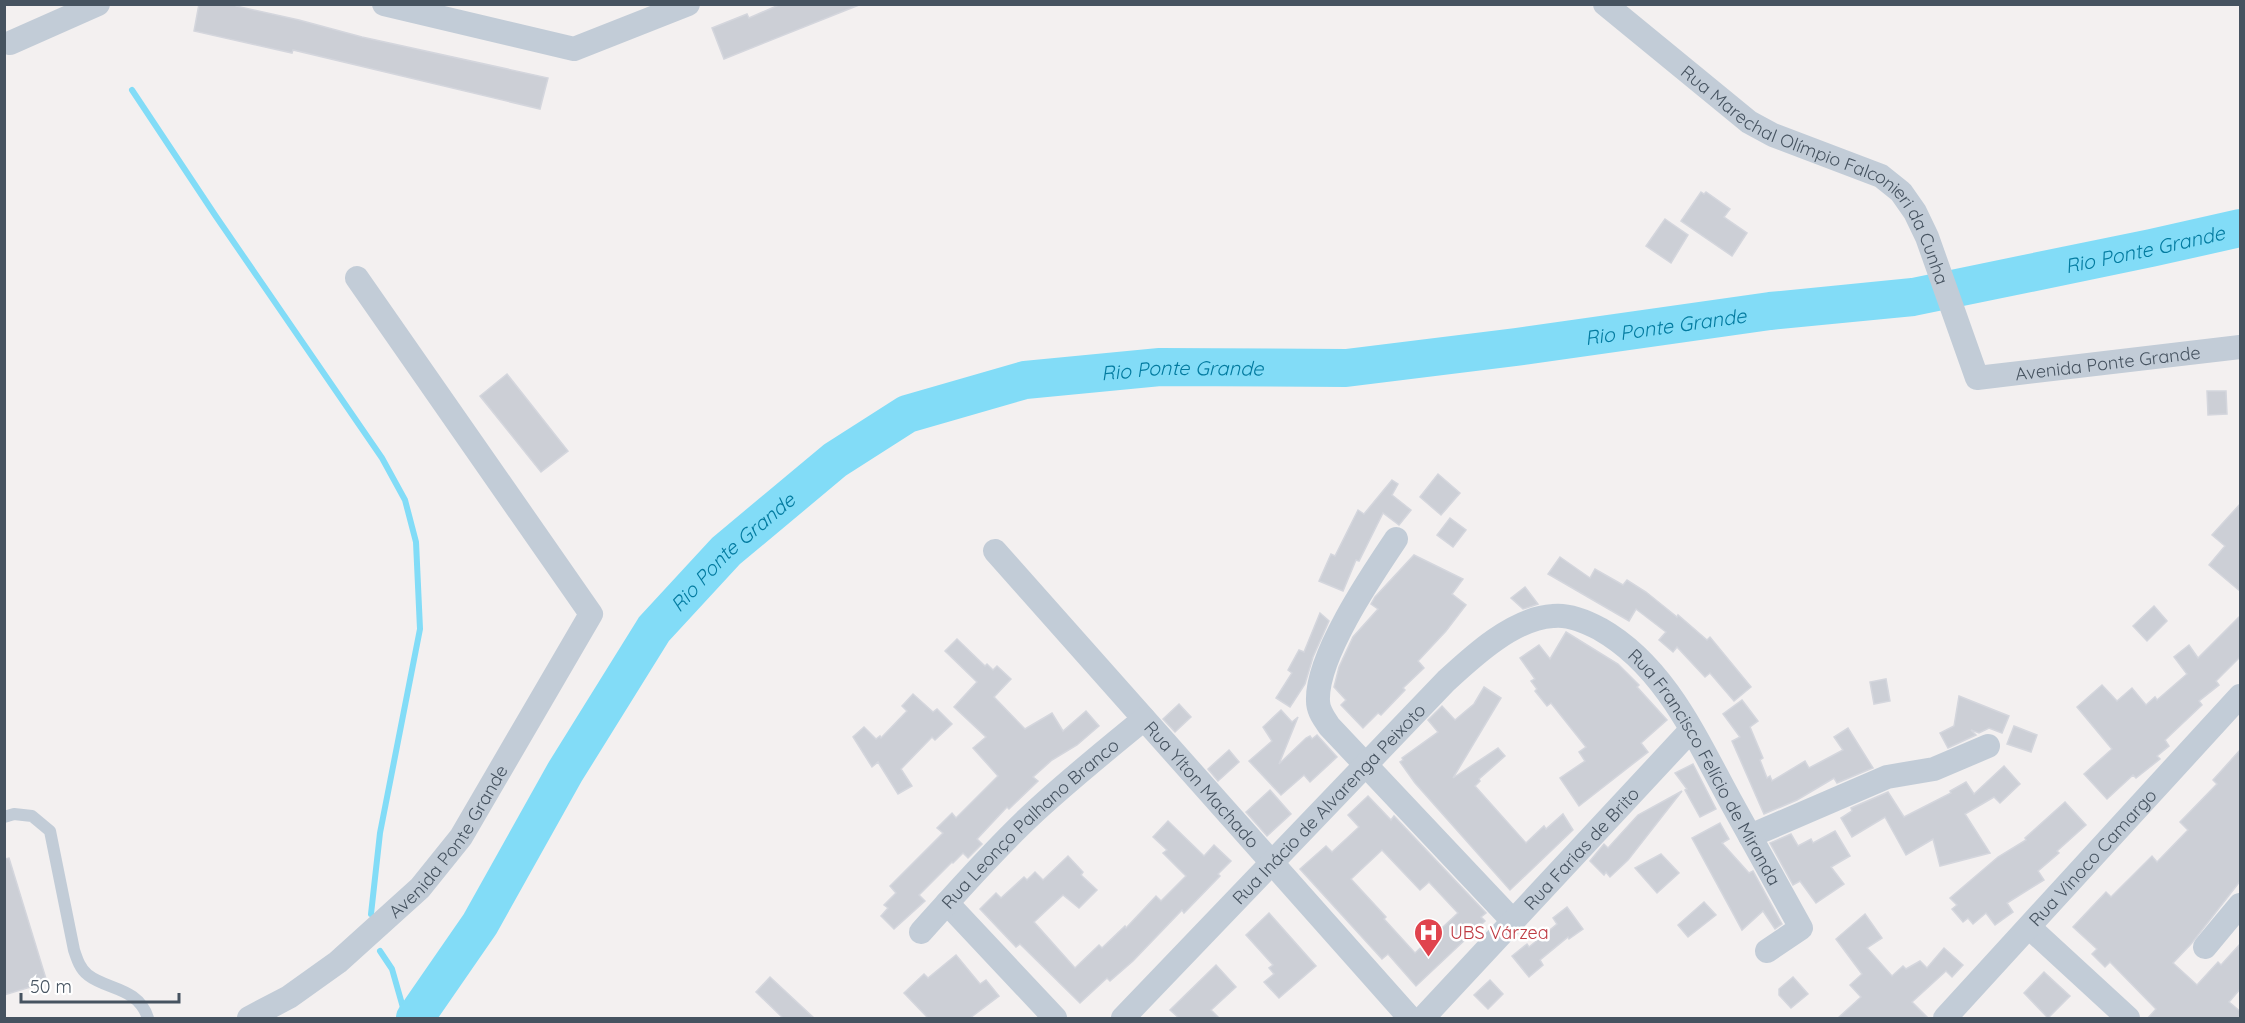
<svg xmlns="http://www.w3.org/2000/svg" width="2245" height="1023" font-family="Quicksand,sans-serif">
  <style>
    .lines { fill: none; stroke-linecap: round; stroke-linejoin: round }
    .stream { stroke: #82dcf7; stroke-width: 6 }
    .river { stroke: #82dcf7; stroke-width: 38 }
    .building { fill: #cccfd6; stroke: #d4d6dd; stroke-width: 1.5; fill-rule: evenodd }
    .lane { stroke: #c2ccd7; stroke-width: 12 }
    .street { stroke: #c2ccd7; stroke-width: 24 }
    .labels { text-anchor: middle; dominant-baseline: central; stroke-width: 5; stroke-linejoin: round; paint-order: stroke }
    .street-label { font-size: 18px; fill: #465360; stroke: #fff }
    .health-label { font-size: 18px; fill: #be3a42; stroke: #fff; text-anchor: start }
    .water-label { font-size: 20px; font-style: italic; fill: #037ba0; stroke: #fff }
  </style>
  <rect width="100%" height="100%" fill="#f3f0f0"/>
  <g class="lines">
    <g class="stream">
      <polyline points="132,90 215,215 382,458 405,500 416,542 420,629 380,833 371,914"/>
      <polyline points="380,951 392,969 406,1018"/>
    </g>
    <path class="river" id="s1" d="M 415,1018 L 480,924 L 565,772 L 654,629 L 726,551 L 835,460 L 907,414 L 1025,380 L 1160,367 L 1346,368 L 1516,347 L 1770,311 L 1913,297 L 2151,248 L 2240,228"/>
  </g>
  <g class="building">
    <polygon points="199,4 236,4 236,6 299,20 362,37 548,78 540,109 293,50 292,53 194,31"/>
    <polygon points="781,4 859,5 724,59 712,28 747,14 749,18"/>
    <polygon points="1701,192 1704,194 1706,192 1730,209 1724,217 1747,233 1732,256 1681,221"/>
    <polygon points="1665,219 1688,235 1671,263 1646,246"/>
    <polygon points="507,374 568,451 541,472 480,396"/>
    <polygon points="2207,391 2226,391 2227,414 2208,415"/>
    <polygon points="1438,474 1460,493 1441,515 1420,497"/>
    <polygon points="1392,480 1398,484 1392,495 1411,510 1399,525 1383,513 1359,561 1356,560 1343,591 1319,581 1331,554 1335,556 1358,510 1364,514"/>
    <polygon points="2241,503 2241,592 2209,565 2225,546 2212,535"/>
    <polygon points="1450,518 1466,530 1453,547 1437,535"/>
    <polygon points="1414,555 1463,579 1452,594 1466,605 1446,631 1418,661 1424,668 1403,688 1405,690 1381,715 1378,713 1363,728 1341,705 1346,700 1334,687 1339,667 1353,637 1378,609 1371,604 1375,597"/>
    <polygon points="1560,557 1590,578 1595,569 1623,585 1627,580 1646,592 1677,617 1678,615 1707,640 1710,637 1751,687 1734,701 1710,673 1705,677 1677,647 1673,652 1659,640 1666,632 1636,609 1629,621 1548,574"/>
    <polygon points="1525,587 1538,604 1523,609 1511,598"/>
    <polygon points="2154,606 2167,621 2147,641 2133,626"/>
    <polygon points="1320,613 1329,621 1313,657 1305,684 1290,707 1276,698 1292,673 1288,670 1299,650 1304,652"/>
    <polygon points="2241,615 2241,656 2216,681 2219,685 2199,701 2202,705 2165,740 2169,746 2157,756 2160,759 2136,778 2133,775 2107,799 2084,774 2112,749 2077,707 2102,685 2117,701 2132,688 2146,705 2155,697 2157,700 2187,674 2174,657 2189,645 2198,658"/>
    <polygon points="1566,632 1618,664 1639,685 1637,687 1667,720 1641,743 1648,752 1579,806 1560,778 1585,761 1579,752 1586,747 1551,703 1547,706 1535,691 1537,689 1531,681 1535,679 1520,658 1539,645 1550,659"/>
    <polygon points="957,639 985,666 987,664 993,670 997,666 1011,679 994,697 1025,729 1052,713 1063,731 1086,711 1099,726 1077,745 1052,760 1033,777 1038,781 1009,809 1007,807 977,839 982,844 968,858 963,853 953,863 952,862 919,895 925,901 894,929 881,916 888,908 884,905 896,893 890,886 943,833 937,828 952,813 956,818 998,776 973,748 986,737 954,707 977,682 945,651"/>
    <polygon points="1886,679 1890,701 1874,704 1870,682"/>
    <polygon points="1484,687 1501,698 1453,778 1498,748 1505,756 1479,779 1480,781 1475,786 1526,843 1544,826 1546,829 1563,814 1573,830 1510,890 1415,783 1400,762 1403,760 1402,758 1438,732 1428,720 1442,706 1455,720 1474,704"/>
    <polygon points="913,694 933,712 937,709 952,724 935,740 932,737 901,769 912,786 898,794 878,762 872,767 853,737 864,727 876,739 880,736 881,738 907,711 902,706"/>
    <polygon points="1959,696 2009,716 2002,733 1989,728 1979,733 1971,730 1976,735 1948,748 1940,733 1954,726"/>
    <polygon points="1742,700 1758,721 1750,727 1763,758 1760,760 1767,778 1770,776 1772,781 1805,761 1809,768 1843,750 1834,737 1848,728 1873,768 1837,783 1834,778 1797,800 1764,814 1732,741 1740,737 1723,714"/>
    <polygon points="1179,704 1191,717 1175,732 1163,719"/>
    <polygon points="1281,710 1292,722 1298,717 1279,764 1306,738 1310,736 1312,739 1317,735 1337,757 1310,782 1304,775 1281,795 1249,761 1272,741 1263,727"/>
    <polygon points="2014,726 2037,735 2031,752 2007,744"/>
    <polygon points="2241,749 2241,880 2191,944 2173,963 2197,985 2218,962 2221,965 2241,943 2241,988 2229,1002 2241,1012 2241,1018 2148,1018 2156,1009 2110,962 2105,967 2092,954 2097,949 2073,927 2106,892 2111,897 2152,856 2157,862 2188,830 2180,822 2217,784 2213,780"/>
    <polygon points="1229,750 1239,762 1218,781 1208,769"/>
    <polygon points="1693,764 1716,809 1700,817 1685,790 1687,789 1675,773"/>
    <polygon points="2004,766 2020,784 2000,803 1994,797 1965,814 1990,853 1940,866 1933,839 1906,855 1885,817 1852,837 1841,818 1852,811 1851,808 1888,792 1904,817 1951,793 1950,791 1966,782 1974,794"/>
    <polygon points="1270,790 1291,814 1267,836 1246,812"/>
    <polygon points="1682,791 1628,860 1610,877 1606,872 1604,875 1590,861 1604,844 1608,848 1638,815"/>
    <path d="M 1368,796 L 1391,820 L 1394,816 L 1486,913 L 1481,917 L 1485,921 L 1416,986 L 1388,954 L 1382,959 L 1300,869 L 1326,846 L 1332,852 L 1359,827 L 1348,815 ZM 1382,850 L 1420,890 L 1429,882 L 1458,913 L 1415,953 L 1384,919 L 1386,917 L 1351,879 Z"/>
    <polygon points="2065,802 2086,825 2057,851 2059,853 2038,871 2044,880 2007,903 2013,912 1995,925 1986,913 1973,924 1968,918 1963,922 1952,909 1957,905 1950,898 1998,857 2026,840 2025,838"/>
    <polygon points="1168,821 1204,856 1214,845 1231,861 1218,874 1220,876 1184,913 1182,910 1133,961 1110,981 1107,978 1080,1003 1020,944 1016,947 980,909 996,893 1001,898 1024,877 1027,880 1035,872 1043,880 1068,856 1083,872 1081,875 1097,890 1079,908 1063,895 1034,922 1075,968 1099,945 1102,948 1125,926 1126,928 1156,896 1161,901 1186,876 1163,853 1167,850 1153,837"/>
    <polygon points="1720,823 1729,839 1722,843 1749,873 1753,871 1782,924 1775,929 1763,911 1742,930 1692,838"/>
    <polygon points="1835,831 1850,856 1831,867 1844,884 1816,903 1800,881 1793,885 1770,843 1791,834 1798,846 1811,839 1813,843"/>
    <polygon points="1661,854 1679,873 1657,893 1635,868"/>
    <polygon points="9,858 47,982 4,995 4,859"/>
    <polygon points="1704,902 1716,915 1688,937 1678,925"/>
    <polygon points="1567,907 1583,929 1569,939 1568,937 1540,960 1543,965 1529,977 1512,956 1527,944 1529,947 1557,924 1553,918"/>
    <polygon points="1269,913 1316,966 1279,998 1264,982 1274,974 1269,968 1273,965 1246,935"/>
    <polygon points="1865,914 1882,938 1867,948 1892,976 1903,966 1906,969 1920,961 1927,968 1944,948 1963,965 1952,977 1946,971 1912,1002 1928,1018 1838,1018 1861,997 1850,985 1862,974 1836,939"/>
    <polygon points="956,955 980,984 986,980 999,996 970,1018 928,1018 904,993 924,974 928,978"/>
    <polygon points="1216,965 1236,987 1211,1010 1219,1018 1179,1018 1170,1010"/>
    <polygon points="2044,972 2070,996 2048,1018 2024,993"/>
    <polygon points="770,977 814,1018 783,1018 756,992"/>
    <polygon points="1793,977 1808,994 1791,1008 1779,995 1779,989"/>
    <polygon points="1490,980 1503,994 1488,1009 1474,995"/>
  </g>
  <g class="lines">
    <path class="lane" d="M 4,817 L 14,814 L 32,816 L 50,831 L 74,950 C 77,959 80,969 88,975 C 107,990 138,987 148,1018"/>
    <g class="street">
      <polyline points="384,4 574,49 688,4"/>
      <path id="s2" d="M 1605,4 L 1749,122 L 1773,135 L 1881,176 L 1901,192 L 1915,212 L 1927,237 L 1977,378 L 2240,347"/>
      <polyline points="10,43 98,4"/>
      <path d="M 1396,539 C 1371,576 1316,657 1318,701 C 1318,711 1324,718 1329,726 L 1513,921"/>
      <path id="s3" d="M 995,551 L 1410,1018"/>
      <polyline points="1750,836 1887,777 1934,769 1988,746"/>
      <polyline points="947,903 1055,1018"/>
      <polyline points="2029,927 2128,1018"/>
      <path id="s4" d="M 921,932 C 956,893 990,854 1028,818 C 1065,783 1105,751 1144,719"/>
      <polyline points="2205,947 2240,905"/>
      <path id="s5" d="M 249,1018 L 289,997 L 338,962 L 420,888 L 461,837 L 591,614 L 357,278"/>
      <path id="s6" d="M 1123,1018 L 1446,681 C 1473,656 1514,618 1553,616 C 1569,614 1587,622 1600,629 C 1665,666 1696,738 1730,800 C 1754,843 1777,885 1801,928 L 1767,951"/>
      <path id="s7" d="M 1423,1018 L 1691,730"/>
      <path id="s8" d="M 1945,1018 L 2240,696"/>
    </g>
  </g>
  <defs>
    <symbol id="hospital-pin" viewBox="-11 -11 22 30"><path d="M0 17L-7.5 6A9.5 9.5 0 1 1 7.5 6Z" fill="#e0444e" stroke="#fff"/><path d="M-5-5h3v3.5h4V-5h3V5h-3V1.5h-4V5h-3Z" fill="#fff"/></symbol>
  </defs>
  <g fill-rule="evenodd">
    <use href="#hospital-pin" x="1412" y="916" width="33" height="45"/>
  </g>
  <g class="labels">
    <g class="street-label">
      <text stroke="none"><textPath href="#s2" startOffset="279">Rua Marechal Olímpio Falconieri da Cunha</textPath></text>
      <text stroke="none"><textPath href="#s2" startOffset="688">Avenida Ponte Grande</textPath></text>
      <text stroke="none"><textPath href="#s6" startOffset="820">Rua Francisco Felício de Miranda</textPath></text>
      <text stroke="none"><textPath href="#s3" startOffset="312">Rua Ylton Machado</textPath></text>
      <text stroke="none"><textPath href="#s6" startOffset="297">Rua Inácio de Alvarenga Peixoto</textPath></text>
      <text stroke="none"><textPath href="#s4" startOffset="154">Rua Leonço Palhano Branco</textPath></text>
      <text stroke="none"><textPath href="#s5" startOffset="270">Avenida Ponte Grande</textPath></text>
      <text stroke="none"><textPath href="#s7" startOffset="232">Rua Farias de Brito</textPath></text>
      <text stroke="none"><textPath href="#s8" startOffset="218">Rua Vinoco Camargo</textPath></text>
    </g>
    <g class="health-label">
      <text x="1450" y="932">UBS Várzea</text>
    </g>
    <g class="water-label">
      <text stroke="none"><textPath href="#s1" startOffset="2043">Rio Ponte Grande</textPath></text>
      <text stroke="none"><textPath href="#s1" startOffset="1557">Rio Ponte Grande</textPath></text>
      <text stroke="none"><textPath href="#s1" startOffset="1071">Rio Ponte Grande</textPath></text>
      <text stroke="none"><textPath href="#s1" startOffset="567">Rio Ponte Grande</textPath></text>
    </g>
  </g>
  <rect width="2245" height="1023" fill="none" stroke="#465360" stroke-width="12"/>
  <path d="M21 993v9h158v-9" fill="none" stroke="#465360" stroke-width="3"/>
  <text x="30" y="993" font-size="18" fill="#465360" stroke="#ffffff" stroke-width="4.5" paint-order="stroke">50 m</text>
</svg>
